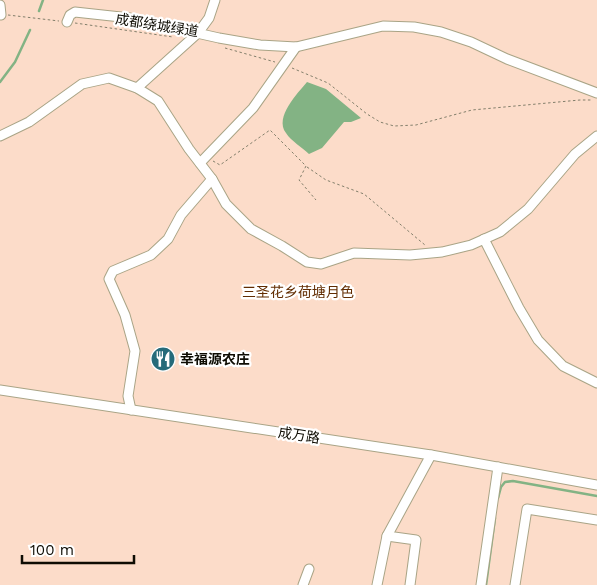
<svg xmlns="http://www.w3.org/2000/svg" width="597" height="585" font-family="'Work Sans','Noto Sans SC',sans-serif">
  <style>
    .green { fill: #fcdcc9 }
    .water { fill: #83b384 }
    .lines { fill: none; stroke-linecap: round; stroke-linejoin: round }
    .stream { stroke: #83b384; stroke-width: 2.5 }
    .minor-casing { stroke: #a9a486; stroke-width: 11 }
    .path { stroke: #837f6b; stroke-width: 1; stroke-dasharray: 2.5 2.5; stroke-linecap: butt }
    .minor { stroke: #fff; stroke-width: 9 }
    .labels { text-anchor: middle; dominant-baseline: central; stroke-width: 4.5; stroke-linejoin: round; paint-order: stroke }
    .street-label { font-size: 14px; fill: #0e0c03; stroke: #fff }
    .park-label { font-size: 14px; fill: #612c01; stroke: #fff }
    .poi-label { font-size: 14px; font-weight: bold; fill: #0e0c03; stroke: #fff; text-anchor: start }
  </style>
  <rect width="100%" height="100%" fill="#f9f3d3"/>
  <rect class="green" x="0" y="0" width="597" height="585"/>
  <path class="water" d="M 307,82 L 326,89 L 361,118 L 351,122 L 344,122 L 322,148 L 309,154 C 302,147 291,141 286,133 C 274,117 298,93 307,82 Z"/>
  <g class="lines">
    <g class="stream">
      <polyline points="39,11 43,0"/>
      <polyline points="0,82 15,62 30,30"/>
      <polyline points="498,498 501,487 505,482 513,481 597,496"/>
      <polyline points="486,585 495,518"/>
    </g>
    <defs>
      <g id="minor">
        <polyline points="0,5 1,15"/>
        <polyline points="67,22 70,15 75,12 130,18 219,38 260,45 296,47 383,26 414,27 441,32 471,42 507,59 597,93"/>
        <polyline points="137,88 198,33 209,18 215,0"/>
        <polyline points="0,136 29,122 82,84 109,78 137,88 158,101 189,149 212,179 226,204 251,229 282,246 307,262 321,264 354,253 410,255 442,252 471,245 500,232 528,209 575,154 597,136"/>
        <polyline points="200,163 253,108 296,47"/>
        <polyline points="484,239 519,308 538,340 563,366 597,383"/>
        <polyline points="0,390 431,455 597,485"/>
        <polyline points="131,410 128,396 135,351 125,315 109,279 113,271 151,255 168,239 181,215 212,179"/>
        <polyline points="387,536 416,540 410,585"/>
        <polyline points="303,585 309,569"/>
        <polyline points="377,585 387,536 431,455"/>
        <polyline points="481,585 498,467"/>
        <polyline points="515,585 527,509 597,520"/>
      </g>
    </defs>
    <use href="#minor" class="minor-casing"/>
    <g class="path">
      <polyline points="8,15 59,21"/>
      <polyline points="75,23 173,37"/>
      <polyline points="225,48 275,62"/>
      <polyline points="292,68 328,83 367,114 380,122 394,126 416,125 472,110 580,100 592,100"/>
      <polyline points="213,161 220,165 270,130 306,166 299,180 316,200"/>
      <polyline points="307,167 326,180 364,194 425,245"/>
    </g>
    <use href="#minor" class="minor"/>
  </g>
  <defs>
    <symbol id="restaurant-disc" viewBox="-11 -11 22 22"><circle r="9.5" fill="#266b7a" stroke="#fff"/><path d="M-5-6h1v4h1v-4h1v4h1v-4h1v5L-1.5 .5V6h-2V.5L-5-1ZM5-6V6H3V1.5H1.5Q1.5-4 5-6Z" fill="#fff"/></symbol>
  </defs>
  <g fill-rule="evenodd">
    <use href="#restaurant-disc" x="149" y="345" width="28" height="28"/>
  </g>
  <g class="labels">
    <g class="street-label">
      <text transform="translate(157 25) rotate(9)">成都绕城绿道</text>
      <text transform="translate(299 435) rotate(9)">成万路</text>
    </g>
    <g class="park-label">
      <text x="298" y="292">三圣花乡荷塘月色</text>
    </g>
    <g class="poi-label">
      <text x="180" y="359">幸福源农庄</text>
    </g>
  </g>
  <path d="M22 555v8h112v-8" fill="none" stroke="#0e0c03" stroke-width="2.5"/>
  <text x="30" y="555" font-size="15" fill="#0e0c03" stroke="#ffffff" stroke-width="4" paint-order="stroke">100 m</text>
</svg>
